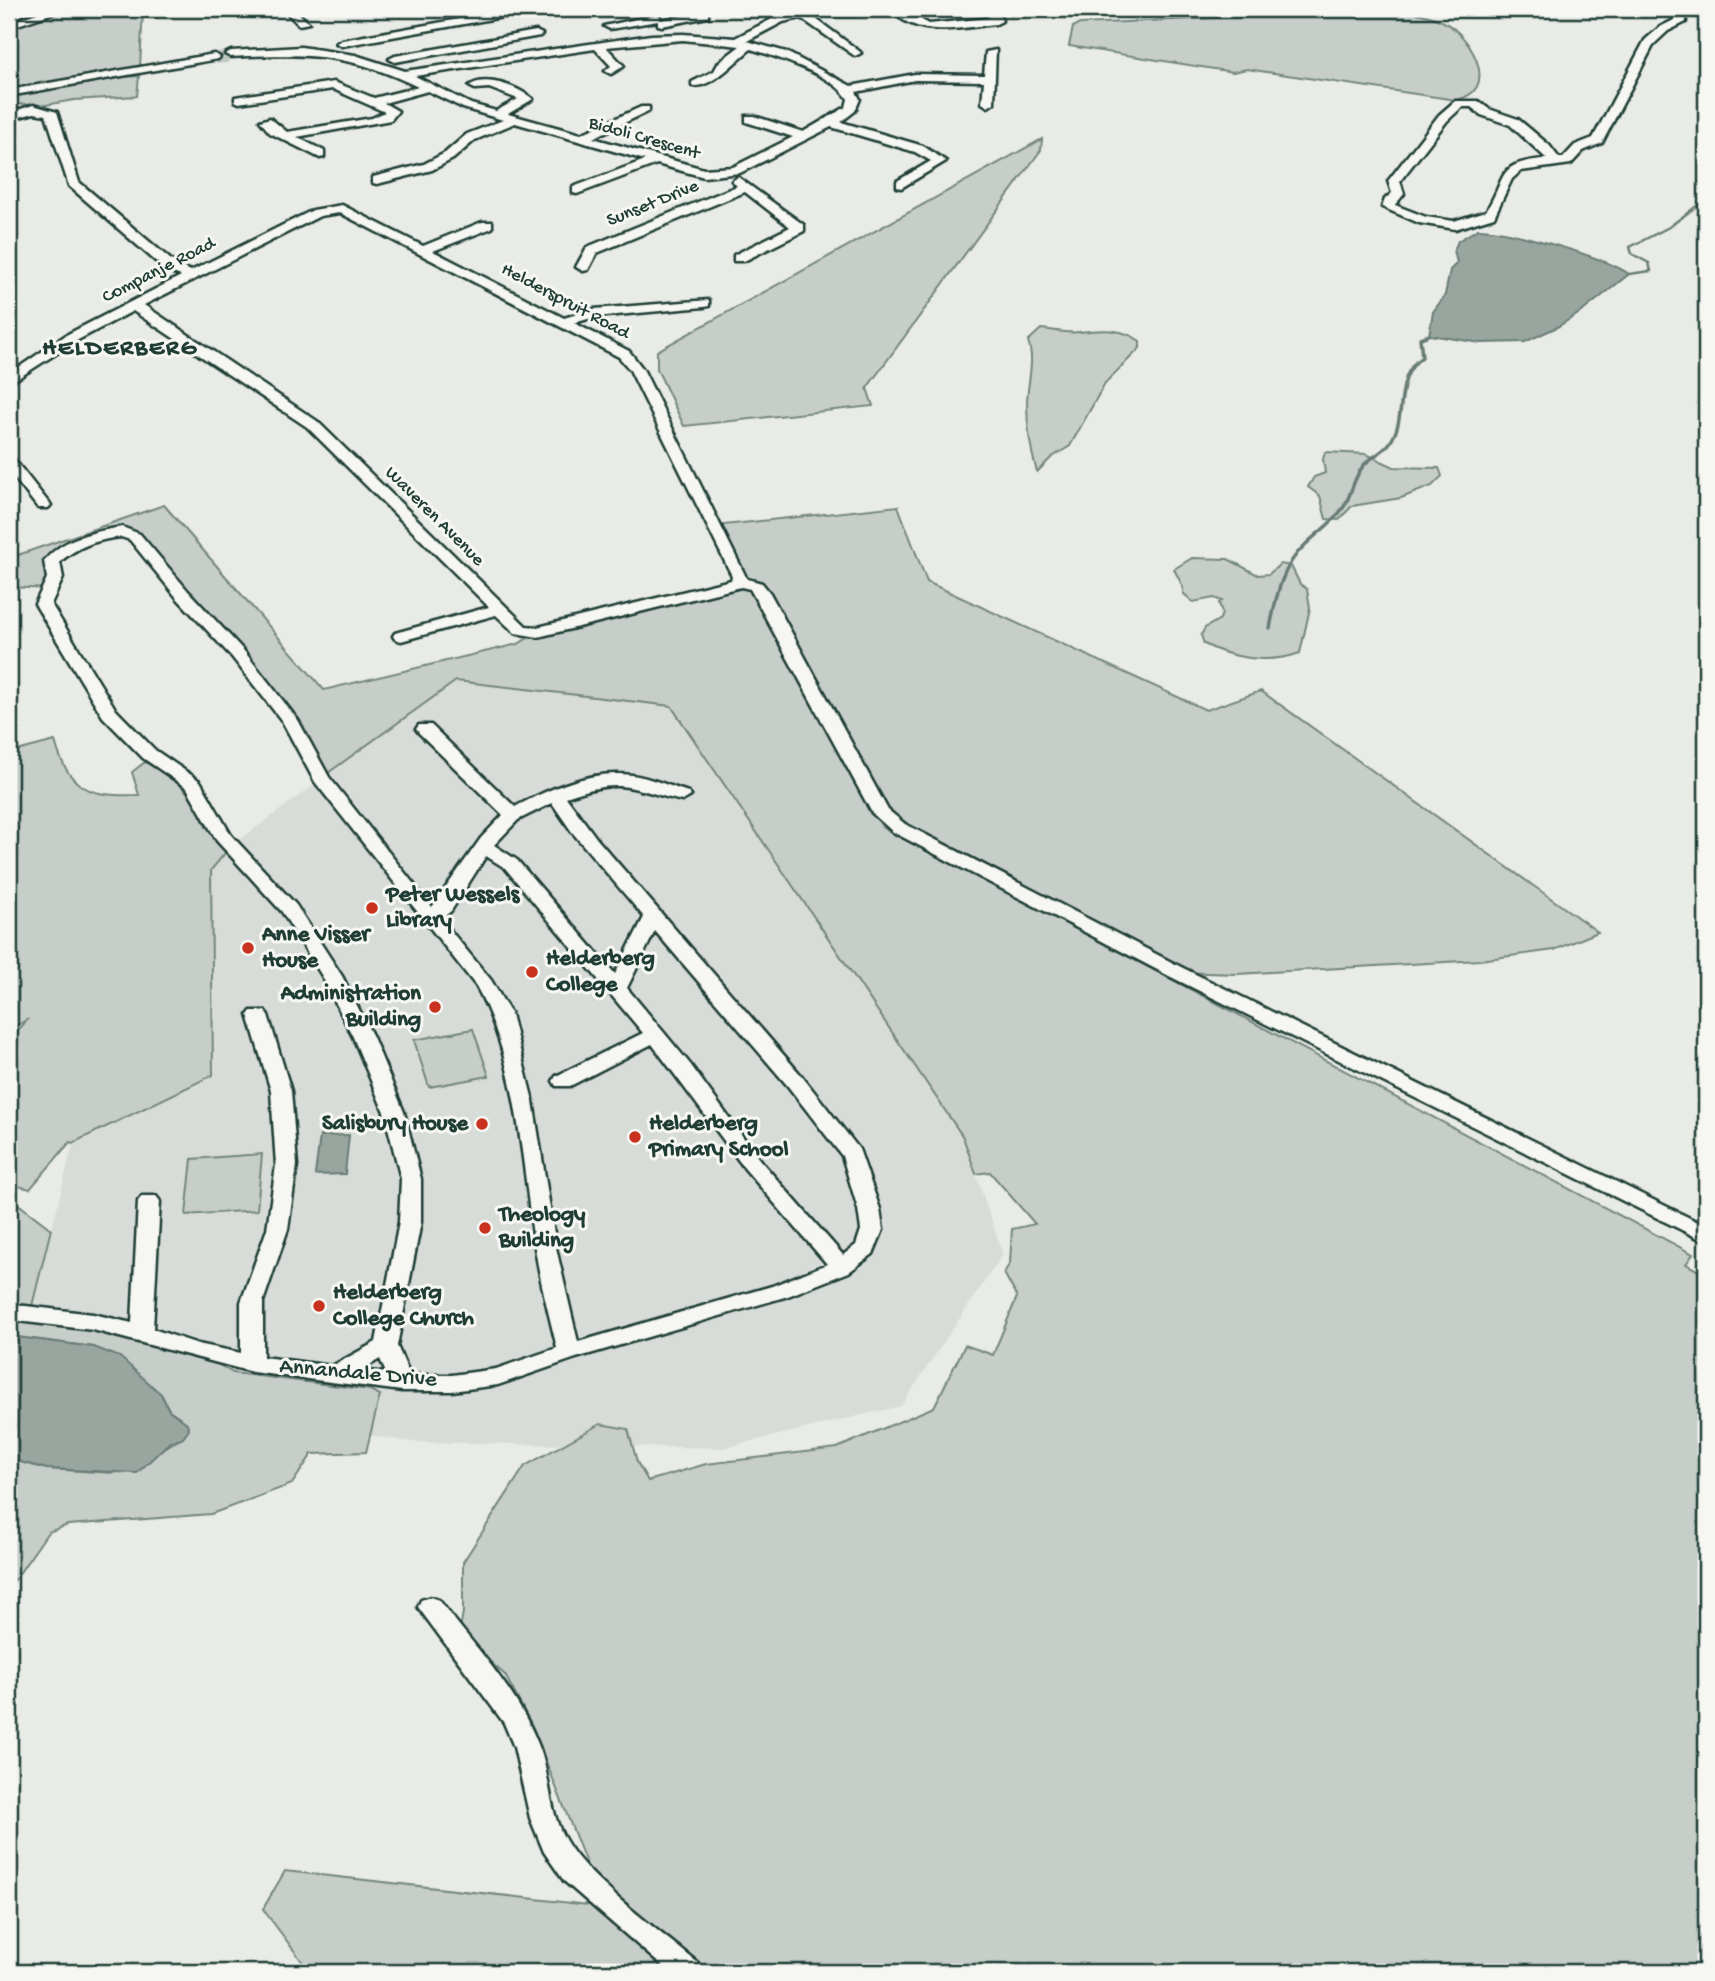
<svg xmlns="http://www.w3.org/2000/svg" width="1715" height="1981" font-family="'Gochi Hand',sans-serif">
  <style>
    .built { fill: #d8dcd8 }
    .green { fill: #c7cec9; stroke: #73867e; stroke-width: 2 }
    .water { fill: #99a6a0; stroke: #687c75; stroke-width: 2 }
    .lines { fill: none; stroke-linecap: round; stroke-linejoin: round }
    .stream-far1 { stroke: #687c75; stroke-width: 2.5 }
    .stream { stroke: #687c75; stroke-width: 3.5 }
    .minor-tunnel { stroke: #c1c8c3; stroke-width: 12; stroke-dasharray: 12 6; stroke-linecap: butt }
    .minor-casing { stroke: #1f3d34; stroke-width: 5 }
    .major-casing { stroke: #1f3d34; stroke-width: 6 }
    .minor { fill: #f6f6f2; fill-rule: evenodd }
    .major { fill: #f6f6f2; fill-rule: evenodd }
    .poi-dot { fill: #c8321e; stroke: #f6f6f2; stroke-width: 2.5 }
    .labels { text-anchor: middle; dominant-baseline: central; stroke-width: 6; stroke-linejoin: round; paint-order: stroke }
    .far-street-label { font-size: 19px; fill: #1f3d34; stroke: #f6f6f2 }
    .poi-label { font-size: 23px; font-weight: bold; fill: #1f3d34; stroke: #f6f6f2; text-anchor: start }
    .street-label { font-size: 23px; fill: #1f3d34; stroke: #f6f6f2 }
    .far-district-label { font-size: 24px; font-weight: bold; letter-spacing: 2px; fill: #1f3d34; stroke: #f6f6f2 }
  </style>
  <rect width="100%" height="100%" fill="#e9ebe7"/>
  <filter id="ink" filterUnits="userSpaceOnUse"><feTurbulence type="fractalNoise" baseFrequency=".0143" numOctaves="2"/><feDisplacementMap in="SourceGraphic" scale="14" xChannelSelector="R" yChannelSelector="G"/><feConvolveMatrix kernelMatrix="1 2 1 2 8 2 1 2 1" color-interpolation-filters="sRGB"/></filter>
  <g filter="url(#ink)">
    <polygon class="built" points="456,681 671,706 963,1137 1003,1254 901,1406 723,1448 412,1442 14,1380 73,1143 213,1075 211,870 231,846"/>
    <g class="green">
      <polygon points="39,9 143,9 140,67 95,73 97,76 9,91 9,18"/>
      <path d="M 1396,10 C 1414,12 1433,15 1449,25 C 1473,41 1500,91 1456,100 L 1247,69 L 1233,72 L 1069,46 L 1073,27 L 1080,24 Z"/>
      <polygon points="139,76 137,96 74,100 17,110 27,104 9,105 9,95 98,79"/>
      <polygon points="1042,139 1041,150 867,388 873,406 684,426 657,369 657,351"/>
      <path d="M 1041,329 C 1053,330 1068,334 1080,332 C 1102,330 1121,327 1140,341 L 1140,348 L 1105,383 L 1070,446 L 1051,458 L 1037,472 C 1030,449 1027,425 1027,401 C 1028,380 1035,360 1028,341 Z"/>
      <polygon points="1325,452 1366,454 1394,467 1439,468 1442,476 1432,486 1401,498 1352,506 1339,520 1326,519 1320,496 1308,487 1314,477 1325,473 1323,459"/>
      <polygon points="164,505 324,690 518,644 533,635 743,586 754,588 882,827 1693,1254 1686,1264 1706,1275 1706,1972 310,1972 263,1909 285,1871 606,1907 620,1899 588,1868 532,1726 505,1675 459,1635 463,1612 463,1562 525,1466 600,1424 628,1429 637,1462 648,1481 706,1464 837,1448 934,1407 965,1345 993,1355 1017,1297 1004,1273 1010,1263 1012,1229 1035,1224 990,1172 976,1174 963,1137 671,706 456,681 321,778 290,720 135,537 116,532 55,556 49,589 9,587 9,558"/>
      <polygon points="898,506 927,582 1206,710 1261,691 1598,932 1554,950 1480,960 1237,974 1176,972 891,822 762,593 739,582 714,526"/>
      <path d="M 1192,558 L 1228,559 L 1258,575 L 1269,574 L 1280,564 L 1291,566 L 1300,584 L 1307,589 L 1310,608 L 1300,653 C 1269,664 1233,659 1204,644 L 1201,635 L 1205,628 L 1220,619 L 1222,613 L 1219,603 L 1222,601 L 1214,598 L 1193,602 L 1183,593 L 1183,587 L 1174,569 Z"/>
      <path d="M 55,741 C 68,790 90,797 139,795 L 132,772 L 145,762 C 178,780 192,790 206,827 L 215,824 L 231,846 L 211,870 L 213,1075 L 73,1143 L 70,1142 L 30,1189 L 9,1184 L 9,1041 L 28,1019 L 9,1030 L 9,753 Z"/>
      <polygon points="473,1029 489,1076 429,1087 414,1040"/>
      <polygon points="262,1154 257,1210 186,1215 192,1159"/>
      <polygon points="9,1197 51,1229 31,1310 9,1308"/>
      <polygon points="9,1320 64,1324 195,1351 233,1373 370,1390 380,1395 366,1452 312,1454 292,1484 211,1514 68,1525 48,1532 9,1588 9,1459 47,1469 114,1473 183,1438 181,1418 169,1410 161,1394 94,1347 9,1336"/>
    </g>
    <g class="water">
      <path d="M 1478,229 C 1507,229 1605,257 1629,274 L 1583,311 L 1557,327 L 1525,342 L 1481,343 L 1429,335 L 1433,312 L 1445,295 L 1450,270 L 1457,263 L 1454,250 L 1458,241 Z"/>
      <polygon points="349,1135 345,1174 315,1175 320,1136"/>
      <polygon points="9,1336 94,1347 120,1357 161,1394 169,1410 187,1423 189,1430 183,1438 170,1442 137,1473 47,1469 9,1459"/>
    </g>
    <g class="lines">
      <g class="stream-far1">
        <polyline points="1629,274 1651,271 1649,263 1632,254 1630,247 1669,227 1706,199"/>
        <polyline points="1420,338 1429,335"/>
      </g>
      <path class="stream" d="M 1270,628 C 1276,598 1281,567 1305,545 C 1317,533 1333,523 1343,508 C 1352,495 1353,477 1364,465 C 1371,457 1382,453 1389,444 C 1409,418 1392,378 1422,357 L 1420,338 L 1426,336"/>
      <polyline class="minor-tunnel" points="216,58 232,56"/>
      <defs>
        <g id="minor">
          <polygon points="50,9 65,9 9,28 9,22"/>
          <polygon points="283,9 294,9 309,23 299,25"/>
          <path d="M 792,9 L 874,9 C 857,20 831,12 812,16 L 859,51 L 861,53 L 855,56 L 801,18 L 783,22 L 747,41 L 786,52 L 851,86 L 915,74 L 984,75 L 986,52 L 996,50 L 994,103 L 988,107 L 982,103 L 984,81 L 915,80 L 856,92 L 860,99 L 855,111 L 841,122 L 923,146 L 946,161 L 901,188 L 897,187 L 897,181 L 931,161 L 915,152 L 831,127 L 740,173 L 704,177 L 657,164 L 577,194 L 573,193 L 573,187 L 645,160 L 515,123 L 475,140 L 453,159 L 432,170 L 377,184 L 373,183 L 373,177 L 424,164 L 445,153 L 467,134 L 503,120 L 463,108 L 428,91 L 384,103 L 398,111 L 391,120 L 297,137 L 324,151 L 324,157 L 320,158 L 270,133 L 260,121 L 270,118 L 287,132 L 372,118 L 385,112 L 333,89 L 239,103 L 235,101 L 235,97 L 334,82 L 374,98 L 418,87 C 349,53 307,53 231,57 L 225,54 L 231,51 L 301,47 L 355,55 L 405,71 L 651,35 L 683,34 L 735,38 L 776,17 L 794,13 ZM 683,40 L 740,46 L 719,62 L 714,71 L 692,82 L 692,86 C 713,88 735,61 751,49 C 777,57 834,75 848,99 L 846,107 L 803,132 L 754,116 L 746,116 L 746,122 L 793,137 L 733,167 L 704,169 L 593,138 L 649,111 L 649,107 L 641,107 L 581,134 L 508,114 L 533,99 C 518,87 486,74 469,86 L 475,89 L 489,88 L 518,99 L 496,111 L 471,104 L 415,76 L 595,49 L 611,66 L 605,71 L 611,74 L 624,66 L 606,47 Z"/>
          <path d="M 890,9 L 902,9 L 929,24 L 990,18 L 977,9 L 989,9 L 1000,15 L 1002,21 L 996,24 C 959,28 917,39 890,9 Z"/>
          <path d="M 1675,9 L 1685,9 L 1686,22 L 1668,31 L 1654,44 L 1602,143 L 1583,151 L 1571,164 L 1521,171 L 1512,179 L 1494,217 L 1455,229 L 1419,223 L 1382,207 L 1385,199 L 1392,193 L 1388,181 L 1439,115 L 1455,101 L 1478,101 L 1489,109 L 1518,119 L 1549,145 L 1559,158 L 1563,158 L 1575,145 L 1593,138 L 1645,40 L 1660,27 L 1674,20 ZM 1462,107 L 1471,107 L 1481,115 L 1510,125 L 1547,159 C 1495,162 1508,176 1486,211 L 1454,221 L 1426,217 L 1395,205 L 1404,194 L 1400,181 L 1447,121 Z"/>
          <polygon points="510,10 514,11 514,15 342,46 336,43 342,40"/>
          <polygon points="704,12 708,13 708,17 662,26 658,25 658,21 610,29 604,26 656,15 660,16 660,20"/>
          <polygon points="536,31 542,34 540,36 395,62 389,59 395,56"/>
          <polygon points="214,54 220,57 218,59 9,96 9,90"/>
          <path d="M 33,105 L 57,112 L 79,182 L 177,265 L 191,271 L 313,210 L 342,205 L 423,246 L 482,222 L 492,222 L 492,228 L 433,251 L 564,318 L 594,309 L 709,300 L 709,306 L 704,307 L 595,317 L 574,323 L 629,351 L 643,369 L 747,579 L 762,583 L 770,593 L 888,810 L 905,824 L 1183,968 L 1706,1226 L 1706,1242 L 1169,976 L 893,832 L 872,813 L 750,589 L 741,587 L 538,637 L 515,633 L 496,615 L 401,641 L 395,639 L 393,636 L 395,633 L 489,607 L 307,427 L 133,311 L 76,341 L 9,384 L 9,374 L 66,335 L 181,276 L 167,271 L 69,186 L 46,115 L 34,113 L 9,120 L 9,113 ZM 340,213 L 619,357 L 630,370 L 732,576 L 731,580 L 538,627 L 526,626 L 317,421 L 144,305 L 320,216 Z"/>
          <polygon points="738,177 804,225 804,231 744,261 734,261 734,255 790,227 745,192 597,253 588,270 583,271 576,267 587,247 737,186 732,181"/>
          <polygon points="9,458 14,459 48,502 51,505 48,508 38,508 9,471"/>
          <path d="M 122,527 L 140,534 L 189,592 L 244,651 L 298,720 L 329,777 L 432,907 L 481,838 L 503,815 L 419,733 L 416,729 L 419,725 L 431,725 L 515,807 C 544,791 585,773 619,774 C 643,774 666,785 688,792 L 691,796 L 682,801 C 627,788 624,777 566,797 L 597,839 L 801,1075 L 859,1149 L 880,1209 L 883,1230 L 873,1254 L 849,1272 L 788,1296 L 576,1358 L 498,1385 L 452,1391 L 402,1391 L 252,1372 L 93,1330 L 9,1320 L 9,1304 L 93,1314 L 132,1323 L 138,1201 L 142,1196 L 156,1196 L 160,1201 L 153,1329 L 198,1344 L 241,1353 L 241,1302 L 267,1229 L 276,1165 L 271,1091 L 248,1015 L 251,1011 L 265,1011 L 268,1015 L 291,1091 L 297,1165 L 288,1229 L 263,1302 L 263,1357 L 332,1366 L 376,1342 L 399,1222 L 401,1179 L 384,1112 L 353,1037 L 322,976 L 282,912 L 217,841 L 187,788 L 143,758 L 103,717 L 35,604 L 47,578 L 44,561 C 64,537 93,532 122,527 ZM 121,537 L 130,540 L 177,598 L 232,657 L 282,721 L 315,782 L 476,986 C 518,1061 522,1164 535,1248 C 540,1281 549,1315 557,1348 L 496,1369 L 452,1375 L 410,1375 L 397,1346 L 421,1222 L 421,1179 L 404,1112 L 373,1037 L 342,976 L 296,905 L 231,835 L 200,781 L 155,750 L 116,710 L 51,604 L 63,578 L 60,562 C 78,546 96,540 121,537 ZM 552,803 L 572,832 L 644,917 L 615,974 L 517,860 L 494,845 L 518,820 ZM 486,856 L 505,868 L 643,1033 L 556,1076 L 553,1081 L 556,1086 L 570,1086 L 652,1044 L 745,1169 L 827,1264 L 772,1286 L 578,1342 L 557,1252 L 533,1101 L 511,1014 L 491,980 L 441,919 L 451,911 ZM 655,931 L 787,1085 L 842,1156 L 858,1209 L 861,1230 L 856,1245 L 843,1255 L 759,1159 L 690,1064 L 627,988 ZM 380,1359 L 386,1373 L 361,1370 Z"/>
          <path d="M 430,1597 L 439,1600 C 474,1646 517,1690 538,1744 C 551,1775 548,1812 566,1841 C 591,1883 659,1930 698,1963 L 702,1972 L 669,1972 L 564,1881 L 544,1852 L 530,1818 L 514,1747 L 504,1723 L 418,1607 L 421,1600 Z"/>
        </g>
        <polygon id="major" points="18,9 38,9 9,20 9,12"/>
      </defs>
      <use href="#minor" class="minor-casing"/>
      <use href="#major" class="major-casing"/>
      <use href="#minor" class="minor"/>
      <use href="#major" class="major"/>
    </g>
  </g>
  <g class="poi-dot">
    <circle cx="372" cy="908" r="7"/>
    <circle cx="248" cy="948" r="7"/>
    <circle cx="532" cy="972" r="7"/>
    <circle cx="435" cy="1007" r="7"/>
    <circle cx="482" cy="1124" r="7"/>
    <circle cx="635" cy="1137" r="7"/>
    <circle cx="485" cy="1228" r="7"/>
    <circle cx="319" cy="1306" r="7"/>
  </g>
  <g class="labels">
    <g class="far-street-label">
      <text transform="translate(644 139) rotate(16)">Bidoli Crescent</text>
      <text transform="translate(653 204) rotate(-22)">Sunset Drive</text>
      <text transform="translate(159 271) rotate(-27)">Companje Road</text>
      <text transform="translate(565 302) rotate(28)">Helderspruit Road</text>
      <text transform="translate(434 517) rotate(45)">Waveren Avenue</text>
    </g>
    <g class="poi-label">
      <text x="386" y="895">Peter Wessels<tspan x="386" dy="26">Library</tspan></text>
      <text x="262" y="935">Anne Visser<tspan x="262" dy="26">House</tspan></text>
      <text x="546" y="959">Helderberg<tspan x="546" dy="26">College</tspan></text>
      <text x="421" y="994" text-anchor="end">Administration<tspan x="421" dy="26">Building</tspan></text>
      <text x="468" y="1124" text-anchor="end">Salisbury House</text>
      <text x="649" y="1124">Helderberg<tspan x="649" dy="26">Primary School</tspan></text>
      <text x="499" y="1215">Theology<tspan x="499" dy="26">Building</tspan></text>
      <text x="333" y="1293">Helderberg<tspan x="333" dy="26">College Church</tspan></text>
    </g>
    <g class="street-label">
      <text transform="translate(358 1374) rotate(5)">Annandale Drive</text>
    </g>
    <g class="far-district-label">
      <text x="120" y="349">HELDERBERG</text>
    </g>
  </g>
  <rect width="1715" height="1981" fill="none" stroke="#f6f6f2" stroke-width="35"/>
  <rect x="18" y="18" width="1680" height="1946" fill="none" stroke="#1f3d34" stroke-width="2.5" filter="url(#ink)"/>
</svg>
